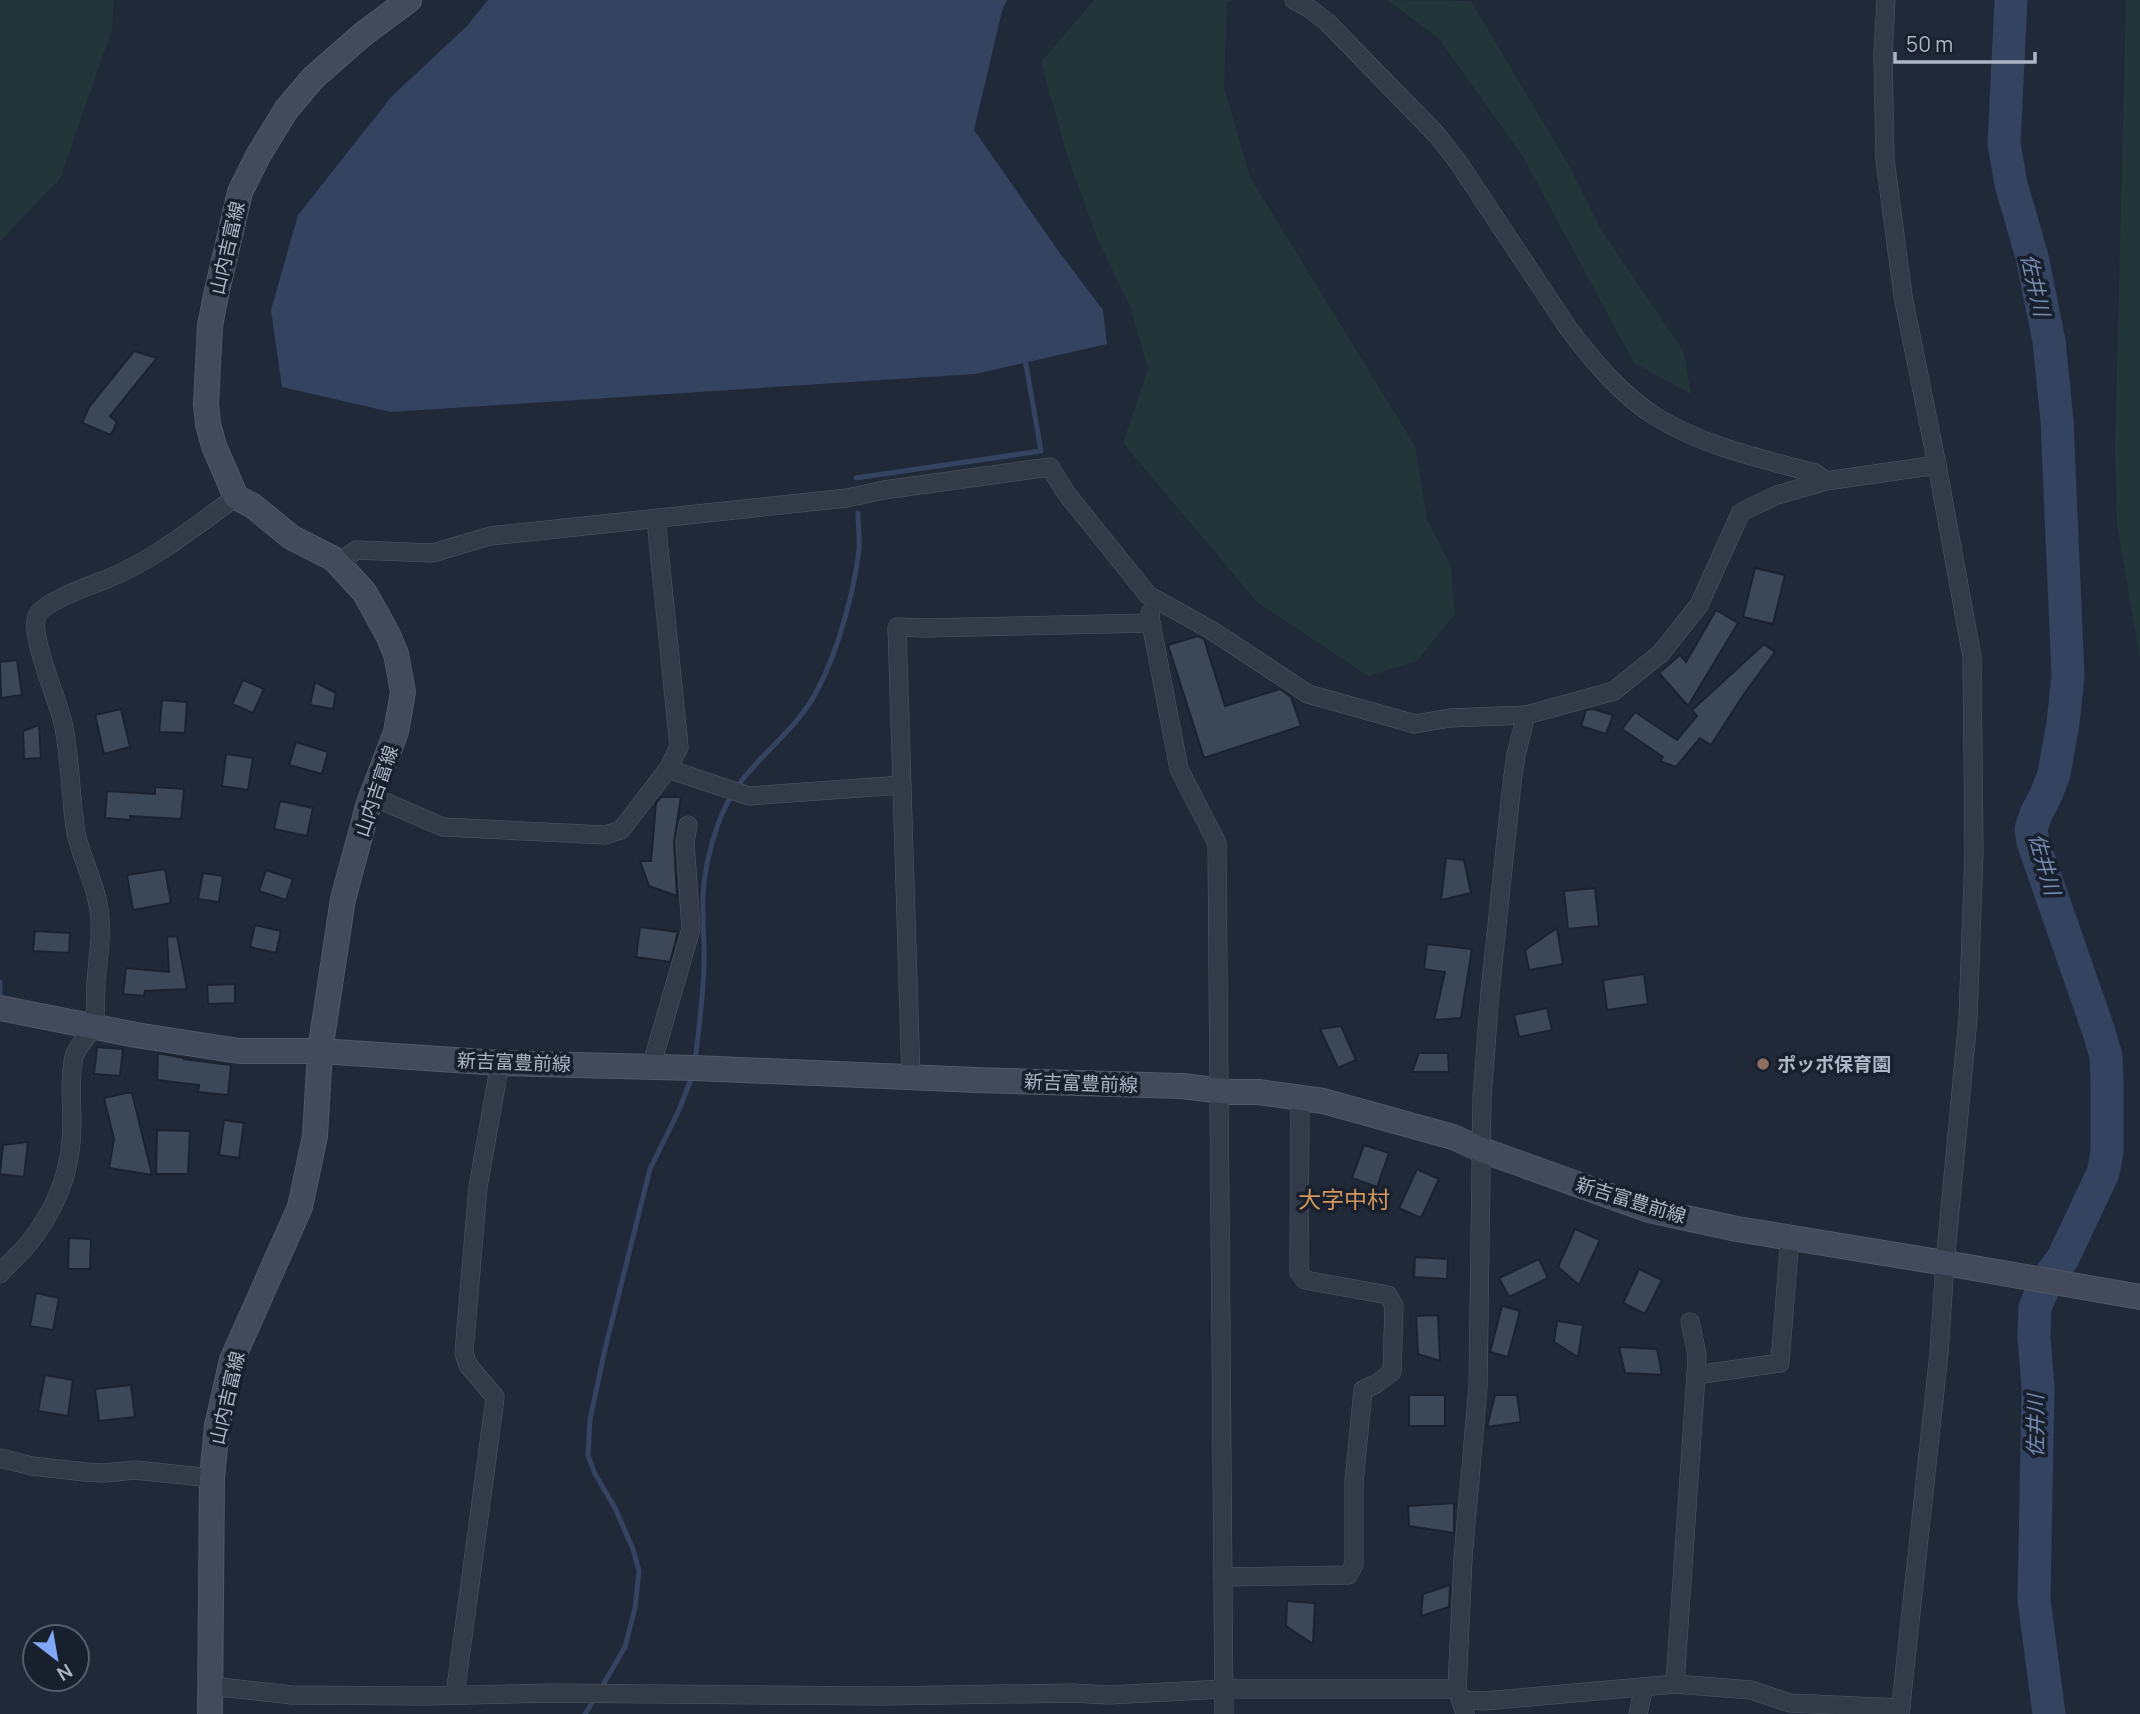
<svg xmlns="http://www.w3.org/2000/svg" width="2140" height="1714" font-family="Manrope,'Noto Sans JP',sans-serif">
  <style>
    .green { fill: #223539 }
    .water { fill: #334360 }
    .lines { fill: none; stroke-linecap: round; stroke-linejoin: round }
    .stream { stroke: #334360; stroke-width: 5 }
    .river { stroke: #334360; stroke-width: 33 }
    .building { fill: #3c4758; stroke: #1b222f; stroke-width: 2 }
    .minor-casing { stroke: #515866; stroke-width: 19 }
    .secondary-casing { stroke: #515866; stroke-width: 26 }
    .minor { stroke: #343b48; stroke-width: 18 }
    .secondary { stroke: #424a5b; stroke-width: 24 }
    .education-dot { fill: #8d6e63; stroke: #19202d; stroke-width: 2.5 }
    .labels { text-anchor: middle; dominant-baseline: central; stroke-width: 7; stroke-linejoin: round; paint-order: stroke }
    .street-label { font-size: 19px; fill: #aeb5c5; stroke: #19202d }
    .poi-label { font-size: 19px; font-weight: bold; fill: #aeb5c5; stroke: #19202d; text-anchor: start }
    .water-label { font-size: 21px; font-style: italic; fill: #758aae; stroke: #19202d }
    .quarter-label { font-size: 23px; fill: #d4975b; stroke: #19202d }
  </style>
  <rect width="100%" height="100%" fill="#202938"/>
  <g class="green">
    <polygon points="0,0 114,0 112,29 60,179 0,241"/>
    <polygon points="1094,0 1235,0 1227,2 1224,87 1250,177 1415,446 1427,519 1451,566 1455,614 1417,661 1368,676 1257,602 1123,443 1148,369 1130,306 1098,241 1066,152 1041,62"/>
    <polygon points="1387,0 1471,1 1571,169 1602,231 1684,352 1691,394 1634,363 1523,157 1438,38"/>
    <polygon points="2126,0 2140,0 2140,659 2117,524 2115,449"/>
  </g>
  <polygon class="water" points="488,0 1007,0 1002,11 974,130 1057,249 1103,310 1107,344 975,374 391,412 282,387 271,310 298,215 392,96 467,26"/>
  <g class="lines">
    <g class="stream">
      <polyline points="856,478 1041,451 1025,359"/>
      <polyline points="0,982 0,1001"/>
      <path d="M 695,1061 C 699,1029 703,998 704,966 C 705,943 702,919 703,896 C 704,872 710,847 718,824 C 735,776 768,755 798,719 C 831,681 853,599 859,550 C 860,538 858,525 858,513"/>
      <polyline points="600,1690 625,1647 635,1608 639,1571 633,1549 615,1508 594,1472 588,1455 590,1420 605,1349 650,1169 679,1110 693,1074"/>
      <polyline points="585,1714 595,1698"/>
    </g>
    <polyline class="river" points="2011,0 2004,144 2011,184 2032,257 2049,341 2057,421 2068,676 2063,723 2054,774 2046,795 2036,814 2031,829 2033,842 2099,1032 2106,1056 2107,1082 2107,1152 2103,1173 2063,1258 2047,1280 2035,1307 2034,1337 2038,1388 2034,1600 2049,1714"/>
  </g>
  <g class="building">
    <polygon points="134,351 157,358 110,416 117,422 111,435 82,423 89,407"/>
    <polygon points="1755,568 1785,575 1773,624 1743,617"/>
    <polygon points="1716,610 1738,623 1688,706 1659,673 1680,655 1686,662"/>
    <polygon points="1198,636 1204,639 1225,706 1280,689 1291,697 1301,726 1204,758 1168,645"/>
    <polygon points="1764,644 1775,652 1744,694 1711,745 1700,738 1676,767 1660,761 1663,757 1622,729 1635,712 1677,740 1697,716 1692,710"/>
    <polygon points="17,660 22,695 1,698 0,662"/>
    <polygon points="243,680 264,689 253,713 232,704"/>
    <polygon points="315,682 336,693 333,709 310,705"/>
    <polygon points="162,700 187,702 185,733 159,732"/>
    <polygon points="121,709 130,747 104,754 95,715"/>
    <polygon points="1592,709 1613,715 1606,734 1581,726 1586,710"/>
    <polygon points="39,725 41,758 24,759 23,731"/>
    <polygon points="296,742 328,752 322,774 289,765"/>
    <polygon points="226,754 253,758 248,790 222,786"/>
    <polygon points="155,787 184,789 181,819 130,816 130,820 105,818 107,791 155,794"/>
    <polygon points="661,797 681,797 674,842 677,896 649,886 640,861 651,861 656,803"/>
    <polygon points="280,801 313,808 307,836 274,829"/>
    <polygon points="1446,858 1464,860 1471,893 1441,900"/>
    <polygon points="165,869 171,903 133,910 127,875"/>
    <polygon points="266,870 293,879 286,900 259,891"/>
    <polygon points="203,873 223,876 219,902 198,899"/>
    <polygon points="1595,888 1599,926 1568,929 1564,891"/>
    <polygon points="255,925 281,931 276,953 250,947"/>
    <polygon points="640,927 678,932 670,962 636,957"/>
    <polygon points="1557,928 1563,964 1529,970 1525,950"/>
    <polygon points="35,931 70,933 69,953 33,951"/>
    <polygon points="177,936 187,989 145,991 144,996 123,994 126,968 169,972 167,937"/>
    <polygon points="1427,944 1472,949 1461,1018 1434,1020 1445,972 1424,969"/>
    <polygon points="1644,974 1648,1004 1607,1010 1603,980"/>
    <polygon points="235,984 235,1003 208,1004 207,985"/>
    <polygon points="1547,1008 1552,1030 1519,1037 1514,1015"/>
    <polygon points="1341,1026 1356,1060 1338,1068 1320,1029"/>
    <polygon points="97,1047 123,1049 120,1076 94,1074"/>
    <polygon points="158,1053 184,1058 184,1059 231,1065 228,1095 198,1092 199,1085 157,1080"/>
    <polygon points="1419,1053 1448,1053 1449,1072 1412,1072"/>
    <polygon points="126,1093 132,1093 152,1175 109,1168 114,1139 104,1098"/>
    <polygon points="224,1120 244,1123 239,1158 219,1155"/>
    <polygon points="157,1130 190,1131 188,1174 156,1174"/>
    <polygon points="28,1142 24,1177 0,1174 3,1145"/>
    <polygon points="1364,1145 1389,1153 1377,1187 1352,1178"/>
    <polygon points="1417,1169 1439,1179 1421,1218 1399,1208"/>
    <polygon points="1575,1229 1600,1240 1579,1285 1558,1267"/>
    <polygon points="69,1238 91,1239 90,1269 68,1269"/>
    <polygon points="1415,1257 1448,1259 1447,1279 1414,1277"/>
    <polygon points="1539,1259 1548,1278 1509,1297 1499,1278"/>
    <polygon points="1639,1269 1662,1280 1645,1314 1623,1303"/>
    <polygon points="36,1293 59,1298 53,1330 30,1326"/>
    <polygon points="1502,1306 1520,1311 1508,1357 1490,1352"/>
    <polygon points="1438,1315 1440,1361 1418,1354 1416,1316"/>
    <polygon points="1557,1321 1583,1325 1578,1357 1554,1342"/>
    <polygon points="1619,1347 1657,1349 1662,1375 1625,1373"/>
    <polygon points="45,1375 73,1380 68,1416 38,1411"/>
    <polygon points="131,1385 135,1417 99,1421 95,1389"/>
    <rect x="1409" y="1395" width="36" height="31"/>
    <polygon points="1495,1395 1517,1395 1521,1422 1487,1427"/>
    <polygon points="1454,1503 1454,1533 1409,1526 1408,1506"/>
    <polygon points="1450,1585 1449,1607 1421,1616 1423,1594"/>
    <polygon points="1287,1601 1315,1603 1313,1644 1286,1626"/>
  </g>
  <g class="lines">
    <defs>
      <g id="minor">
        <path d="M 1294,0 L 1310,9 L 1327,22 L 1437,135 L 1458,162 L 1568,328 C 1593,361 1622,396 1658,418 C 1706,447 1762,459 1815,473 L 1826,481"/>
        <polyline points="1886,0 1883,54 1885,160 1903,296 1937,465 1972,657 1974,854 1968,1018 1945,1263 1939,1353 1900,1714"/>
        <polyline points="338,564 356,550 433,553 490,536 847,498 884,490 1050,467 1066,493 1148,595 1211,630 1308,694 1415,724 1450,718 1526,715"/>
        <polyline points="1151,623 1179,769 1217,843 1224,1714"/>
        <polyline points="668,769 749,796 902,785"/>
        <polyline points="371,796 443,827 605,835 621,830 668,769 679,747 656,519"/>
        <polyline points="651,1067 691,929 685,842 688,825"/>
        <polyline points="911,1077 897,627 926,628 1151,623 1150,613"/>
        <path d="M 0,1274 C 9,1263 20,1254 29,1243 C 52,1214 68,1179 71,1142 C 74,1114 68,1084 74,1057 C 77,1045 89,1037 93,1026 C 97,1014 95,996 96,983 C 98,954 104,929 97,899 C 92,877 81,856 76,833 C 70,797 71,759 63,723 C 58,699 29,636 37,616 C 44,601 90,586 107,579 C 154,560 194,527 236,497"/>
        <polyline points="1690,1322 1697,1354 1696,1375"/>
        <polyline points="0,1458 32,1466 85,1472 104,1473 135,1470 212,1478"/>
        <polyline points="1223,1577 1348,1575 1354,1565 1354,1482 1363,1390 1376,1384 1392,1372 1394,1306 1388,1295 1305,1280 1299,1272 1300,1098"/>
        <polyline points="1675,1684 1696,1375 1780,1363 1790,1237"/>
        <polyline points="211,1686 292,1695 427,1696 552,1693 884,1696 1072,1693 1109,1695 1223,1689 1457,1689"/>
        <polyline points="455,1695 494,1406 495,1397 468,1365 464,1353 478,1187 500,1063"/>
        <polyline points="1462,1700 1485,1701 1675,1684 1751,1690 1790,1703 1901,1708"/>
        <polyline points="1465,1714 1457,1689 1463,1558 1478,1387 1482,1098 1490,992 1512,783 1516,755 1526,715 1614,691 1661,653 1699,605 1741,512 1777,495 1826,481 1937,465"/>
        <polyline points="1638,1714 1644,1687"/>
      </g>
      <g id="secondary">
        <polyline points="0,1008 136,1035 239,1051 320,1051 500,1063 695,1068 976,1080 1182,1086 1231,1092 1258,1092 1323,1101 1453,1137 1482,1150 1649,1210 1737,1229 1945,1263 2140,1297"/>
        <polyline points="210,1714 212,1478 217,1426 232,1360 300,1207 315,1136 320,1051 343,899 369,803 396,732 403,692 396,654 388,635 365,593 334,559 291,537 253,506 236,497 214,446 208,424 206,404 210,326 216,295 240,192 258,156 286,110 313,78 362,35 409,0"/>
      </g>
    </defs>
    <use href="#minor" class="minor-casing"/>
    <use href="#secondary" class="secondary-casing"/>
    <use href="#minor" class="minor"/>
    <use href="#secondary" class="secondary"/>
  </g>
  <circle class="education-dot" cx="1763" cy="1064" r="7"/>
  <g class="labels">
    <g class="street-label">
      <text transform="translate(227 248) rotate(-77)">山内吉富線</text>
      <text transform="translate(376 791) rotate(-71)">山内吉富線</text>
      <text transform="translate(514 1062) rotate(2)">新吉富豊前線</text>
      <text transform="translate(1081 1083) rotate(2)">新吉富豊前線</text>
      <text transform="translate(1631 1200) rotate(17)">新吉富豊前線</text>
      <text transform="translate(227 1398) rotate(-77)">山内吉富線</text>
    </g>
    <g class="poi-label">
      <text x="1777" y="1064">ポッポ保育園</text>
    </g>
    <g class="water-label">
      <text transform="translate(2036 285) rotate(77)">佐井川</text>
      <text transform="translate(2045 864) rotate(74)">佐井川</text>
      <text transform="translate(2035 1426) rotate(-90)">佐井川</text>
    </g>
    <g class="quarter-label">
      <text x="1344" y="1199">大字中村</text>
    </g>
  </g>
  <g transform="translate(56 1658) rotate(149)"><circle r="33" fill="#19202d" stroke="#555c6a" stroke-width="2"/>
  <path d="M0-5L12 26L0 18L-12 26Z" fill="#80a7f8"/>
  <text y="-10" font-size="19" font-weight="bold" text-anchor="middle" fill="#aeb5c5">N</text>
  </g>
  <path d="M1895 52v10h140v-10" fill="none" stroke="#aeb5c5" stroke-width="3.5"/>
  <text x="1906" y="52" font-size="21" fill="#aeb5c5" stroke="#19202d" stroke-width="5" paint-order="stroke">50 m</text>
</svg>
